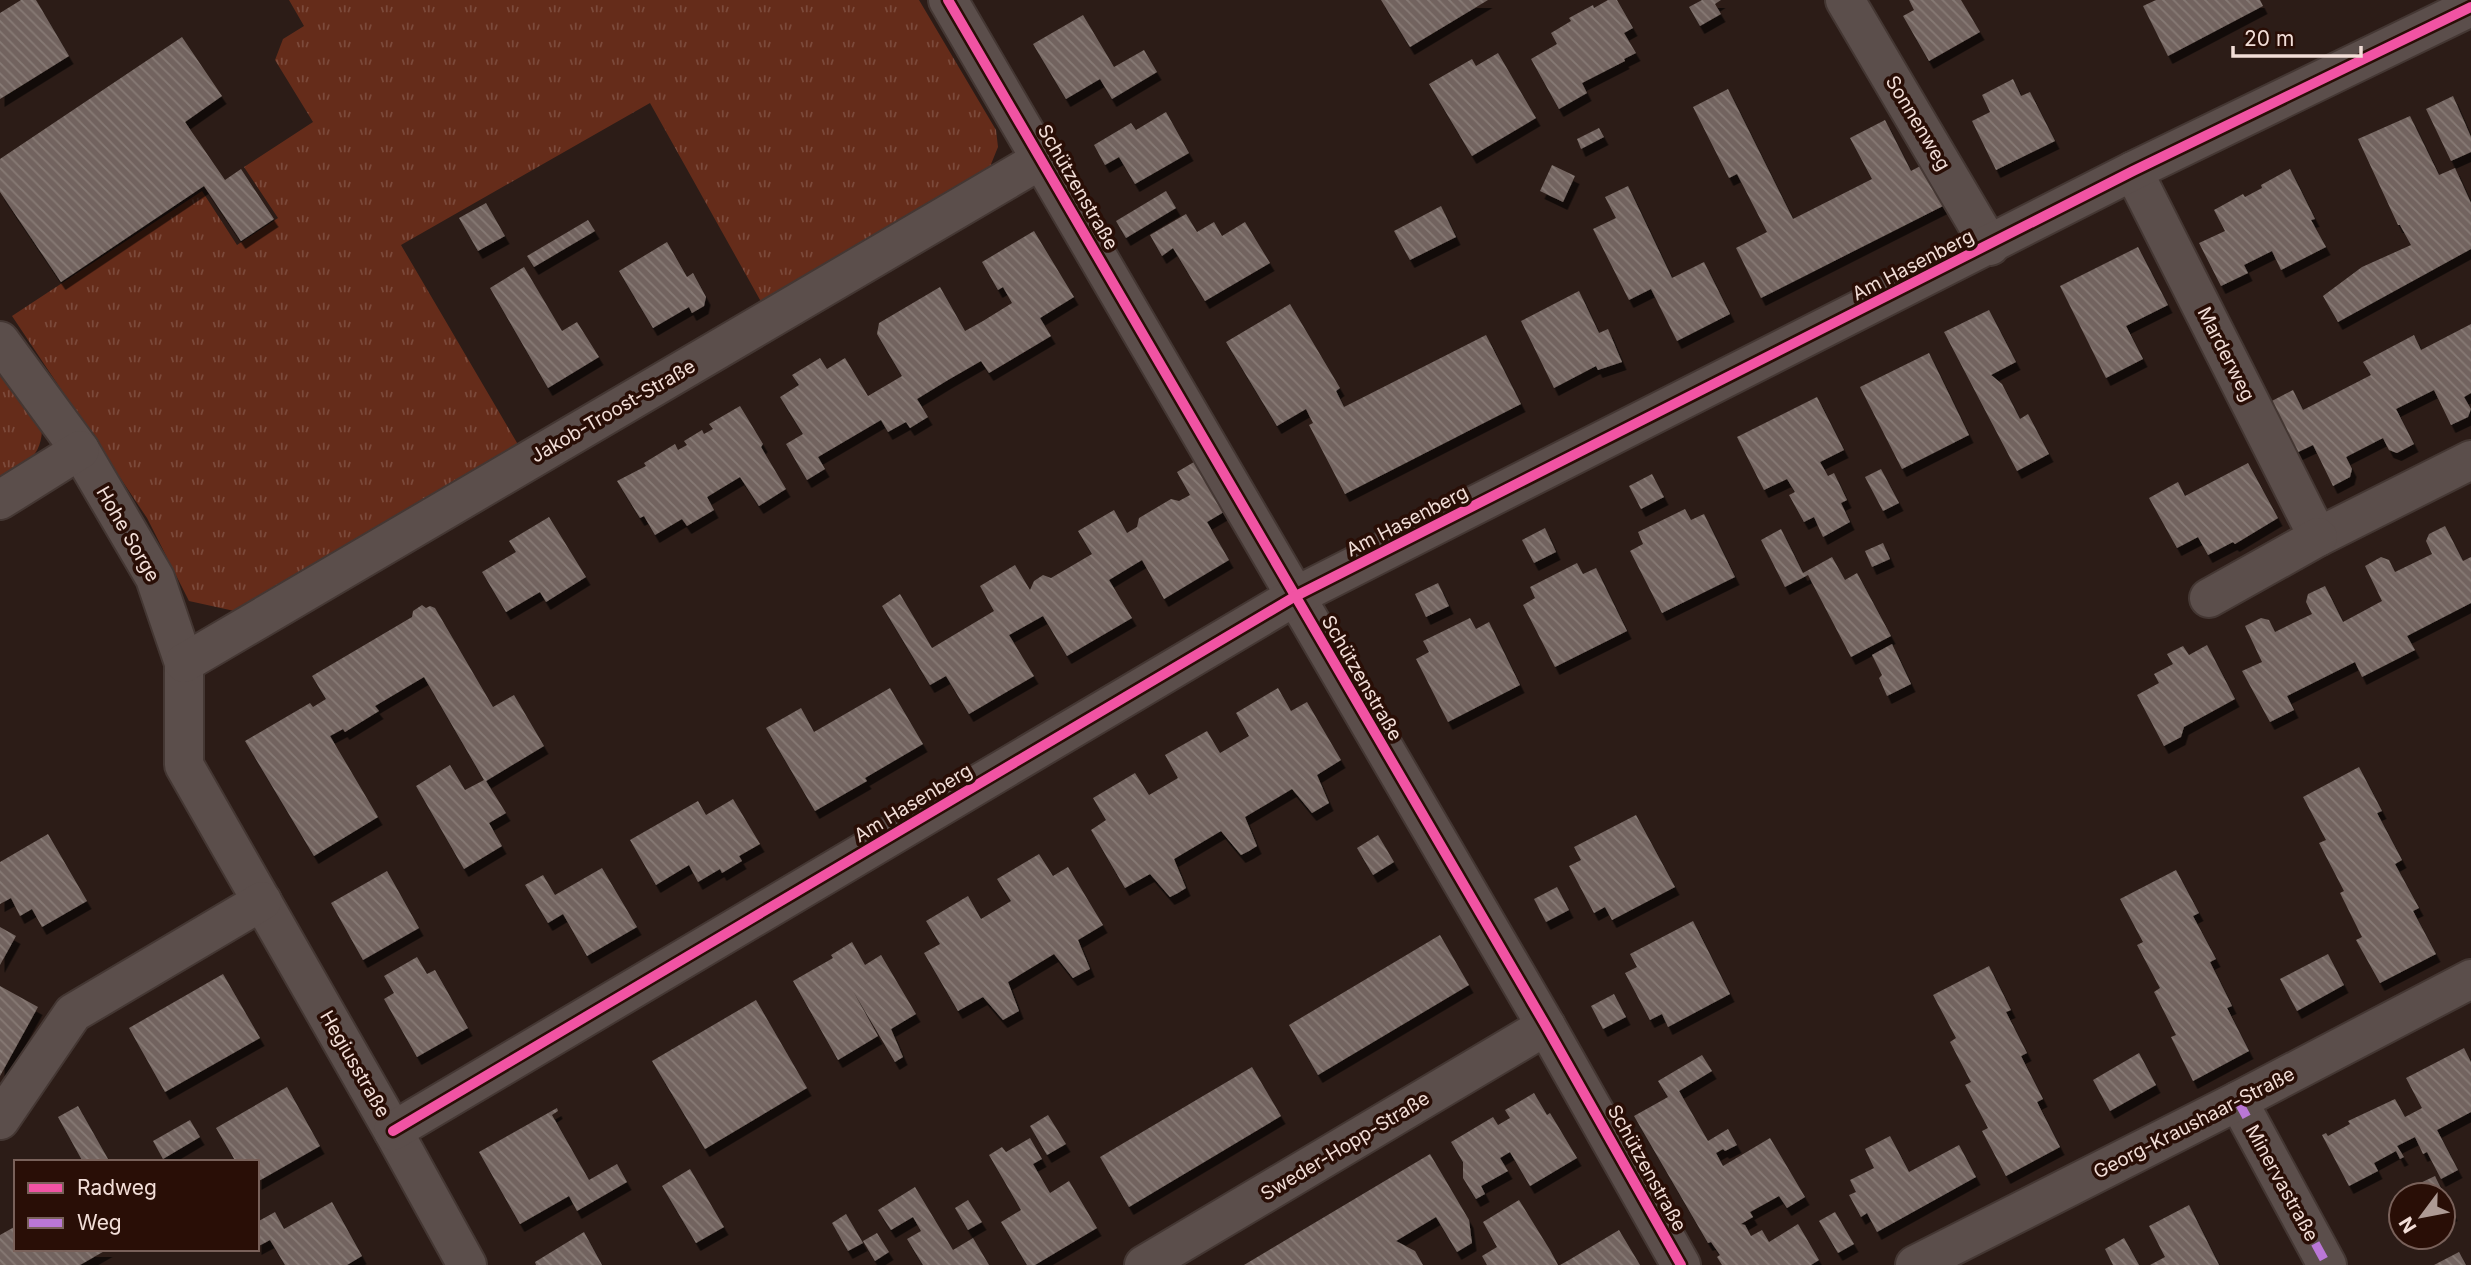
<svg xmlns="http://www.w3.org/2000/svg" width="2471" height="1265" font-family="Inter,sans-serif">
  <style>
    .grass { fill: url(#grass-tufts) }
    .building { fill: url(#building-back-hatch); filter: url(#shadow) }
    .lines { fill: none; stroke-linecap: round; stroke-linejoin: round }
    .minor-casing { stroke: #443733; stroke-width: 42 }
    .minor { stroke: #5b4e4b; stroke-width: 38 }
    .quiet { stroke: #ba77d6; stroke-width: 9; stroke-dasharray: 18 9; stroke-linecap: butt }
    .cycleway-casing { stroke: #290e06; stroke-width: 15 }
    .cycleway { stroke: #f153a3; stroke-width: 10 }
    .labels { text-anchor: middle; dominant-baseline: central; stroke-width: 7; stroke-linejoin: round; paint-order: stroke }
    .street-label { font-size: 19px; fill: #f2ded8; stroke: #290e06 }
  </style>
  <defs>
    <pattern id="grass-tufts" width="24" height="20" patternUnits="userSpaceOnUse" patternTransform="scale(1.75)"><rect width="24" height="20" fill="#652c1a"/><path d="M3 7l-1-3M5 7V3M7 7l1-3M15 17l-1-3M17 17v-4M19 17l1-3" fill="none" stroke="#7c4a3b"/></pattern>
    <pattern id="building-back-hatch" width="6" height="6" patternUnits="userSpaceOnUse" patternTransform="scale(1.75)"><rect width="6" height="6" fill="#72645f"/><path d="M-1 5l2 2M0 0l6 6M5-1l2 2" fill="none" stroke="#877a75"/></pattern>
    <filter id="shadow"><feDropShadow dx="4.5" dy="8" stdDeviation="0" flood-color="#0009"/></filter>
  </defs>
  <rect width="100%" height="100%" fill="#2c1c17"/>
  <g class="grass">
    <polygon points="289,0 919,0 996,130 998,147 987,174 764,307 650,103 401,245 523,453 248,614 189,601 147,518 12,316 202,191 237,245 278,218 244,167 313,122 275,60 283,39 304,26"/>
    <path d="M 0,359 L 42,425 C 43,458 24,464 0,481 Z"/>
  </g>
  <g class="building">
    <polygon points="21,0 36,0 69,56 0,99 0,13"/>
    <polygon points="1381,0 1488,0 1410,47"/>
    <polygon points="1608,0 1617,0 1633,28 1624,33 1636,53 1624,59 1625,61 1582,83 1587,93 1559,109 1531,59 1557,44 1551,33 1571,21 1569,18 1593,5 1594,8"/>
    <polygon points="1702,0 1721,0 1715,4 1721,14 1700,26 1689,7"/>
    <polygon points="1909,0 1961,0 1980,32 1929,61 1903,16 1914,10"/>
    <polygon points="2156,0 2260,0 2263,6 2168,56 2143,6"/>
    <polygon points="1083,15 1114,67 1144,50 1157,72 1112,99 1100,79 1066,99 1033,44"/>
    <polygon points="182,37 222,96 185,122 225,180 241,169 274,219 241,241 204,186 61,282 0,192 0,159"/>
    <polygon points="1498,53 1536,118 1472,156 1429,84 1472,59 1476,66"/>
    <polygon points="2013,79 2021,96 2030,92 2055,141 1996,170 1972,121 1990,112 1982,95"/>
    <polygon points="1728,89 1793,219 1872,179 1850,138 1885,120 1911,171 1924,164 1945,205 1761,298 1736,248 1767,232 1737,174 1729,178 1693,107"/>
    <polygon points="2453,96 2471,137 2471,152 2451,161 2426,109"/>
    <polygon points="1166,112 1189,153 1135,184 1119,157 1105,165 1094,145 1131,123 1136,130"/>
    <polygon points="2410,116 2439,175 2455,168 2471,203 2471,249 2338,322 2323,296 2362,267 2411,245 2400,225 2398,225 2358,139"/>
    <polygon points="1599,128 1604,137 1581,149 1577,139"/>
    <polygon points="1552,165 1575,176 1563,202 1540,191"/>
    <polygon points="2290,169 2315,219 2311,220 2326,247 2281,270 2272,251 2244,265 2248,273 2221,286 2199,243 2225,231 2214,210 2243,194 2245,197 2262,188 2261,185"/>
    <polygon points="1628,186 1672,278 1704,262 1730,314 1677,341 1651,289 1629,300 1593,229 1616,218 1605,197"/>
    <polygon points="1166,191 1176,208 1126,238 1116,221"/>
    <polygon points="486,203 505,236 478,251 459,218"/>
    <polygon points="1441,206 1456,237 1410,260 1394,231"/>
    <polygon points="1186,214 1197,232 1214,222 1222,236 1245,222 1270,263 1205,301 1173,248 1162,256 1150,235"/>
    <polygon points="588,220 595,231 534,267 527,256"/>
    <polygon points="1034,231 1074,297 1040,318 1051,336 989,373 981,361 948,380 917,399 928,417 910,428 906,422 888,432 881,420 818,457 825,469 807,480 786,444 803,434 780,397 799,385 792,375 820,358 827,369 845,358 868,396 902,376 877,334 879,323 940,287 965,331 983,321 1012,303 1003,287 998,290 982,262"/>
    <polygon points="667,242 687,277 693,273 706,297 704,306 692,313 689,307 653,328 619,271"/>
    <polygon points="2138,247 2168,305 2126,326 2143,359 2106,378 2060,286"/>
    <polygon points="524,267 562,331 577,322 599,357 548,388 490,288"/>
    <polygon points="1579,291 1599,333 1608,329 1622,362 1598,370 1596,366 1554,388 1521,321"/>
    <polygon points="1290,304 1340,388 1336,391 1344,407 1486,335 1521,404 1345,494 1309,425 1313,423 1306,409 1277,426 1226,342"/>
    <polygon points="1989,310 2016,362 1991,375 2002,384 2020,419 2028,414 2049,454 2017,471 1944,332"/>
    <polygon points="2471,324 2471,393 2464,397 2471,409 2468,417 2451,425 2434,390 2396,409 2414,444 2397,453 2389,450 2383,438 2346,457 2352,469 2350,477 2333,486 2313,445 2294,454 2268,403 2293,390 2303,410 2371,375 2363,362 2414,335 2421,350"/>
    <polygon points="1929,353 1969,435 1902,469 1860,387"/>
    <polygon points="1817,397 1844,450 1820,462 1828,476 1834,473 1847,500 1841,503 1850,522 1823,537 1814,517 1804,522 1789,495 1795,492 1787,479 1764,490 1737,437"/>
    <polygon points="740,406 763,444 761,447 786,489 759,506 740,477 707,497 714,510 687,526 682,519 655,535 644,516 640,518 617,481 646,466 644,463 675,444 678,450 687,445 684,441 702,430 704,434 713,429 709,424"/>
    <polygon points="1199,459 1229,509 1207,522 1229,560 1164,599 1142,560 1109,580 1132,618 1067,656 1043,616 1009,635 1034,676 969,714 946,676 930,685 882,606 900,594 932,648 994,611 980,586 1015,565 1030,590 1034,581 1043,575 1051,578 1092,554 1078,531 1114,510 1127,533 1137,527 1139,518 1171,499 1179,501 1190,495 1177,472"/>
    <polygon points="2248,463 2278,518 2235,544 2233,542 2208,555 2198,537 2177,548 2149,498 2178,482 2185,496"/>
    <polygon points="1881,469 1899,503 1883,511 1865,477"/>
    <polygon points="1652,474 1664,497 1641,509 1629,486"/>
    <polygon points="1685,509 1691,520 1704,514 1735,577 1662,613 1630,551 1643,544 1638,532"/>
    <polygon points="549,517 586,577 546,602 540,592 506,612 482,572 516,552 509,541"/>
    <polygon points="2445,526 2463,561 2471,557 2471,603 2407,636 2415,650 2362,677 2355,662 2287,696 2294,710 2270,722 2242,671 2262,662 2245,626 2261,618 2269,620 2275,632 2293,623 2312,614 2306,602 2308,594 2325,586 2343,622 2382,601 2365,566 2381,557 2389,560 2395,572 2432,554 2426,541 2429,534"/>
    <polygon points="1545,528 1556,552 1534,563 1522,540"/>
    <polygon points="1781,529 1803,573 1832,557 1845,580 1857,573 1891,636 1851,657 1808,575 1785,587 1761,540"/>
    <polygon points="1883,543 1890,559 1872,567 1865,551"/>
    <polygon points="1577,563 1583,574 1596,568 1627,631 1555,667 1523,605 1535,598 1530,587"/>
    <polygon points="1438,583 1449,606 1426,617 1415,594"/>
    <polygon points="422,605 426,608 430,606 435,608 493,707 514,695 544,746 486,781 506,813 489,823 502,846 464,869 416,786 450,765 465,790 484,780 424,677 375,706 379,711 345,732 343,729 330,736 378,817 314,856 245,741 310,703 313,707 326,699 312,676 412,617 413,611"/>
    <polygon points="1470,618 1476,629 1489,622 1520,685 1448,722 1416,659 1429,652 1423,641"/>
    <polygon points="1892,644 1911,684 1887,696 1879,678 1882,675 1872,655"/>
    <polygon points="2207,645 2235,699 2184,727 2181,737 2164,746 2137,695 2159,683 2154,674 2173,664 2167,654 2183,646 2189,655"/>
    <polygon points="890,688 923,744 865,778 867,781 815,811 766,728 801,708 814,732"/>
    <polygon points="1278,688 1291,711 1307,702 1341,760 1317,775 1329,803 1312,813 1292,789 1245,817 1257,846 1249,851 1241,855 1221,831 1174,859 1186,888 1178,893 1170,897 1150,874 1125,888 1091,830 1106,820 1093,798 1135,773 1149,795 1178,778 1165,755 1207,731 1220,753 1249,736 1236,713"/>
    <polygon points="2359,767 2382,811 2377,813 2402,860 2395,864 2419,908 2413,911 2436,954 2380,983 2356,940 2362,937 2340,893 2344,891 2319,843 2326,840 2303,797"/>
    <polygon points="733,799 760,844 739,856 742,861 722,873 720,869 698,882 689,865 656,885 630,840 698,801 706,815"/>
    <polygon points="1636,815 1675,887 1612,920 1605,907 1594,913 1569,866 1581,860 1574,847"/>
    <polygon points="48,834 87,901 42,927 32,909 20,916 11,898 0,904 0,862"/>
    <polygon points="1378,835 1394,862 1373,875 1357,848"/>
    <polygon points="1039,854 1053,876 1068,867 1103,925 1078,940 1090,969 1073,978 1054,954 1008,982 1019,1011 1003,1020 983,997 958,1011 924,953 940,944 926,921 968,896 981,919 1011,901 997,879"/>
    <polygon points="602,868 637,927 587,956 563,914 548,923 525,885 543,875 555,895"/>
    <polygon points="2176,870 2199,913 2193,916 2216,959 2210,962 2232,1006 2227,1008 2249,1051 2193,1081 2171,1037 2176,1035 2154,992 2160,988 2137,945 2143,942 2120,899"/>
    <polygon points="387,871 419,928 363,960 331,903"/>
    <polygon points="1557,887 1569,910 1546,922 1534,899"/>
    <polygon points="1693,921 1730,994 1668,1027 1662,1014 1650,1020 1625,973 1637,967 1630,954"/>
    <polygon points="0,927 16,936 0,965"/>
    <polygon points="1440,935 1469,985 1318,1075 1289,1025"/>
    <polygon points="852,942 865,965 881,955 916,1014 891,1029 903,1057 895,1062 853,991 878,1036 838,1060 793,981 833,958 831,955"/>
    <polygon points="2328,954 2344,985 2297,1011 2280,979"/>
    <polygon points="417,957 427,974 435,970 468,1028 417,1057 384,999 394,993 384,976"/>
    <polygon points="1989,966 2011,1010 2006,1012 2027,1053 2021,1056 2043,1099 2037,1102 2060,1147 2006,1176 1982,1131 1988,1128 1965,1085 1971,1082 1950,1042 1956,1038 1933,995"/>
    <polygon points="223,974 260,1038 165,1092 129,1028"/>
    <polygon points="0,986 38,1007 0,1076"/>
    <polygon points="1614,994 1626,1017 1603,1029 1591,1006"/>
    <polygon points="756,1000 807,1088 705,1149 652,1061"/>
    <polygon points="2464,1048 2471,1062 2471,1112 2437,1130 2458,1170 2441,1179 2427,1152 2423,1154 2415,1137 2397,1146 2404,1157 2400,1159 2396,1151 2374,1163 2378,1171 2349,1186 2322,1135 2326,1133 2328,1136 2350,1124 2348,1121 2395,1099 2405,1117 2422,1108 2406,1078"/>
    <polygon points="2139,1053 2156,1085 2110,1111 2093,1080"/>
    <polygon points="1702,1055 1712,1071 1679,1091 1708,1141 1728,1129 1737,1145 1725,1151 1723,1149 1716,1153 1723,1166 1770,1138 1805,1197 1787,1208 1779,1196 1750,1212 1753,1217 1741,1224 1745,1225 1751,1236 1762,1230 1769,1242 1798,1224 1819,1260 1811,1265 1722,1265 1717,1257 1720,1255 1711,1242 1708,1243 1634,1116 1668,1097 1658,1081"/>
    <polygon points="1252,1067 1281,1116 1129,1207 1100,1157"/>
    <polygon points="287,1087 320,1146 257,1182 257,1162 236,1162 216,1128"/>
    <polygon points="1534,1093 1547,1115 1550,1113 1577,1158 1530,1186 1510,1152 1500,1158 1508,1171 1481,1186 1485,1194 1476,1199 1463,1178 1463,1162 1451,1142 1493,1117 1498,1125 1510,1118 1505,1110"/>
    <polygon points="78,1106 108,1159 102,1162 83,1162 58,1117"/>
    <polygon points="557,1108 558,1111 552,1115 589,1180 617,1164 627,1182 577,1211 569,1196 520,1224 479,1152"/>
    <polygon points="1048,1115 1066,1144 1047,1155 1030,1126"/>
    <polygon points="190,1120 200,1137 163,1159 153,1141"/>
    <polygon points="1890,1136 1909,1172 1959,1145 1976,1177 1877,1232 1867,1213 1861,1217 1849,1195 1856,1192 1850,1180 1874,1168 1865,1149"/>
    <polygon points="1030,1138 1042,1159 1033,1164 1050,1193 1069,1181 1097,1228 1035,1265 1027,1265 1001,1222 1021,1210 989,1155 1002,1147 1006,1152"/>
    <polygon points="1430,1154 1469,1220 1472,1243 1457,1252 1436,1217 1396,1241 1415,1251 1423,1265 1244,1265"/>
    <polygon points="690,1169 724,1227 696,1243 662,1186"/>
    <polygon points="2435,1176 2453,1213 2443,1218 2443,1195 2421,1195 2416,1185"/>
    <polygon points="915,1187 953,1250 973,1238 989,1265 923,1265 907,1239 921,1231 913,1217 891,1230 878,1210"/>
    <polygon points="968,1200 982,1222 968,1230 955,1208"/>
    <polygon points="1519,1200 1550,1250 1558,1265 1487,1265 1482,1256 1497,1247 1483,1222"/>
    <polygon points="332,1202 362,1256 347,1265 285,1265 270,1240 257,1247 257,1222 275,1212 284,1229"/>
    <polygon points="2189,1205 2219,1265 2150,1265 2165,1257 2149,1226"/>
    <polygon points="1835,1212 1854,1244 1838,1253 1819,1221"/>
    <polygon points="846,1214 863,1243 848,1251 832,1223"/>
    <polygon points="16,1226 16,1249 108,1249 80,1265 0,1265 0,1235"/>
    <polygon points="1619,1230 1640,1265 1560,1265 1569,1260"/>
    <polygon points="584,1232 602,1265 536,1265 535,1262"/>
    <polygon points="877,1233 889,1252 875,1261 863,1241"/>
    <polygon points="2124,1238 2139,1265 2113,1265 2105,1249"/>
    <polygon points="2459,1252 2466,1265 2434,1265"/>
  </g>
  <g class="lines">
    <defs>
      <g id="minor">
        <polyline points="948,0 1546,1026 1681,1265"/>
        <polyline points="1845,0 1990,246"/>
        <polyline points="2133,171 2318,537 2471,460"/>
        <polyline points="0,341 80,450 155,578 184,663 184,765 393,1131 467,1265"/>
        <polyline points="0,500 80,450"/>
        <polyline points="2209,598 2318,537"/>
        <polyline points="184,663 1042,159"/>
        <polyline points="2238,1101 2327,1265"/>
        <polyline points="0,1120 73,1013 262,901"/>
        <polyline points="393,1131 1294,597 2133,171 2471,7"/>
        <polyline points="1144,1265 1546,1026"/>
        <polyline points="1915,1265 2238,1101 2471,979"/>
      </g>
    </defs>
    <use href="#minor" class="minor-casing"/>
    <use href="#minor" class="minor"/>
    <polyline class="quiet" points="2238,1101 2327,1265"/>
    <defs>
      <g id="cycleway">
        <polyline points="948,0 1546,1026 1681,1265"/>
        <polyline points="393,1131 1294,597 2133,171 2471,7"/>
      </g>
    </defs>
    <use href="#cycleway" class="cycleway-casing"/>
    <use href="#cycleway" class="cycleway"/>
  </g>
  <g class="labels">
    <g class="street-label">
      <text transform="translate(1918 123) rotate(59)">Sonnenweg</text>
      <text transform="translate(1078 187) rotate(60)">Schützenstraße</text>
      <text transform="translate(1913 265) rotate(-27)">Am Hasenberg</text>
      <text transform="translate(2226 354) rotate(63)">Marderweg</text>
      <text transform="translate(613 411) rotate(-30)">Jakob-Troost-Straße</text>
      <text transform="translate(1407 521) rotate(-27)">Am Hasenberg</text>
      <text transform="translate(128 534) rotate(60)">Hohe Sorge</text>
      <text transform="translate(1362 678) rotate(60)">Schützenstraße</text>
      <text transform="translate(913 803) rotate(-31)">Am Hasenberg</text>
      <text transform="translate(355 1064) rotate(60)">Hegiusstraße</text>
      <text transform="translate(2194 1123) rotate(-27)">Georg-Kraushaar-Straße</text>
      <text transform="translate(1345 1146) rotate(-31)">Sweder-Hopp-Straße</text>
      <text transform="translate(1647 1168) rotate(61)">Schützenstraße</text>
      <text transform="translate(2282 1183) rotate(61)">Minervastraße</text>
    </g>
  </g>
  <rect x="14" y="1160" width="245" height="91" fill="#290e06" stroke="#79615a" stroke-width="2"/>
  <rect x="28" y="1183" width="35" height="10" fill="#f153a3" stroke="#79615a" stroke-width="2"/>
  <text x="77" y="1195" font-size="21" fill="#f2ded8">Radweg</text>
  <rect x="28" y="1218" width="35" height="10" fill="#ba77d6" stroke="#79615a" stroke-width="2"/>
  <text x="77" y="1230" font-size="21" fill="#f2ded8">Weg</text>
  <g transform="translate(2422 1216) rotate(238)"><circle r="33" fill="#290e06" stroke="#79615a" stroke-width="2"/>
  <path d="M0-5L12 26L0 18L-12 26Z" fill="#ad9a94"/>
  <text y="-10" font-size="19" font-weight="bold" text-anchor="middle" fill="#f2ded8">N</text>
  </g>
  <path d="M2233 46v10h128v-10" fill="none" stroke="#f2ded8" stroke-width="3.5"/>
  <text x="2244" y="46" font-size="21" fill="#f2ded8" stroke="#290e06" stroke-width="5" paint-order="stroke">20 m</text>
</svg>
